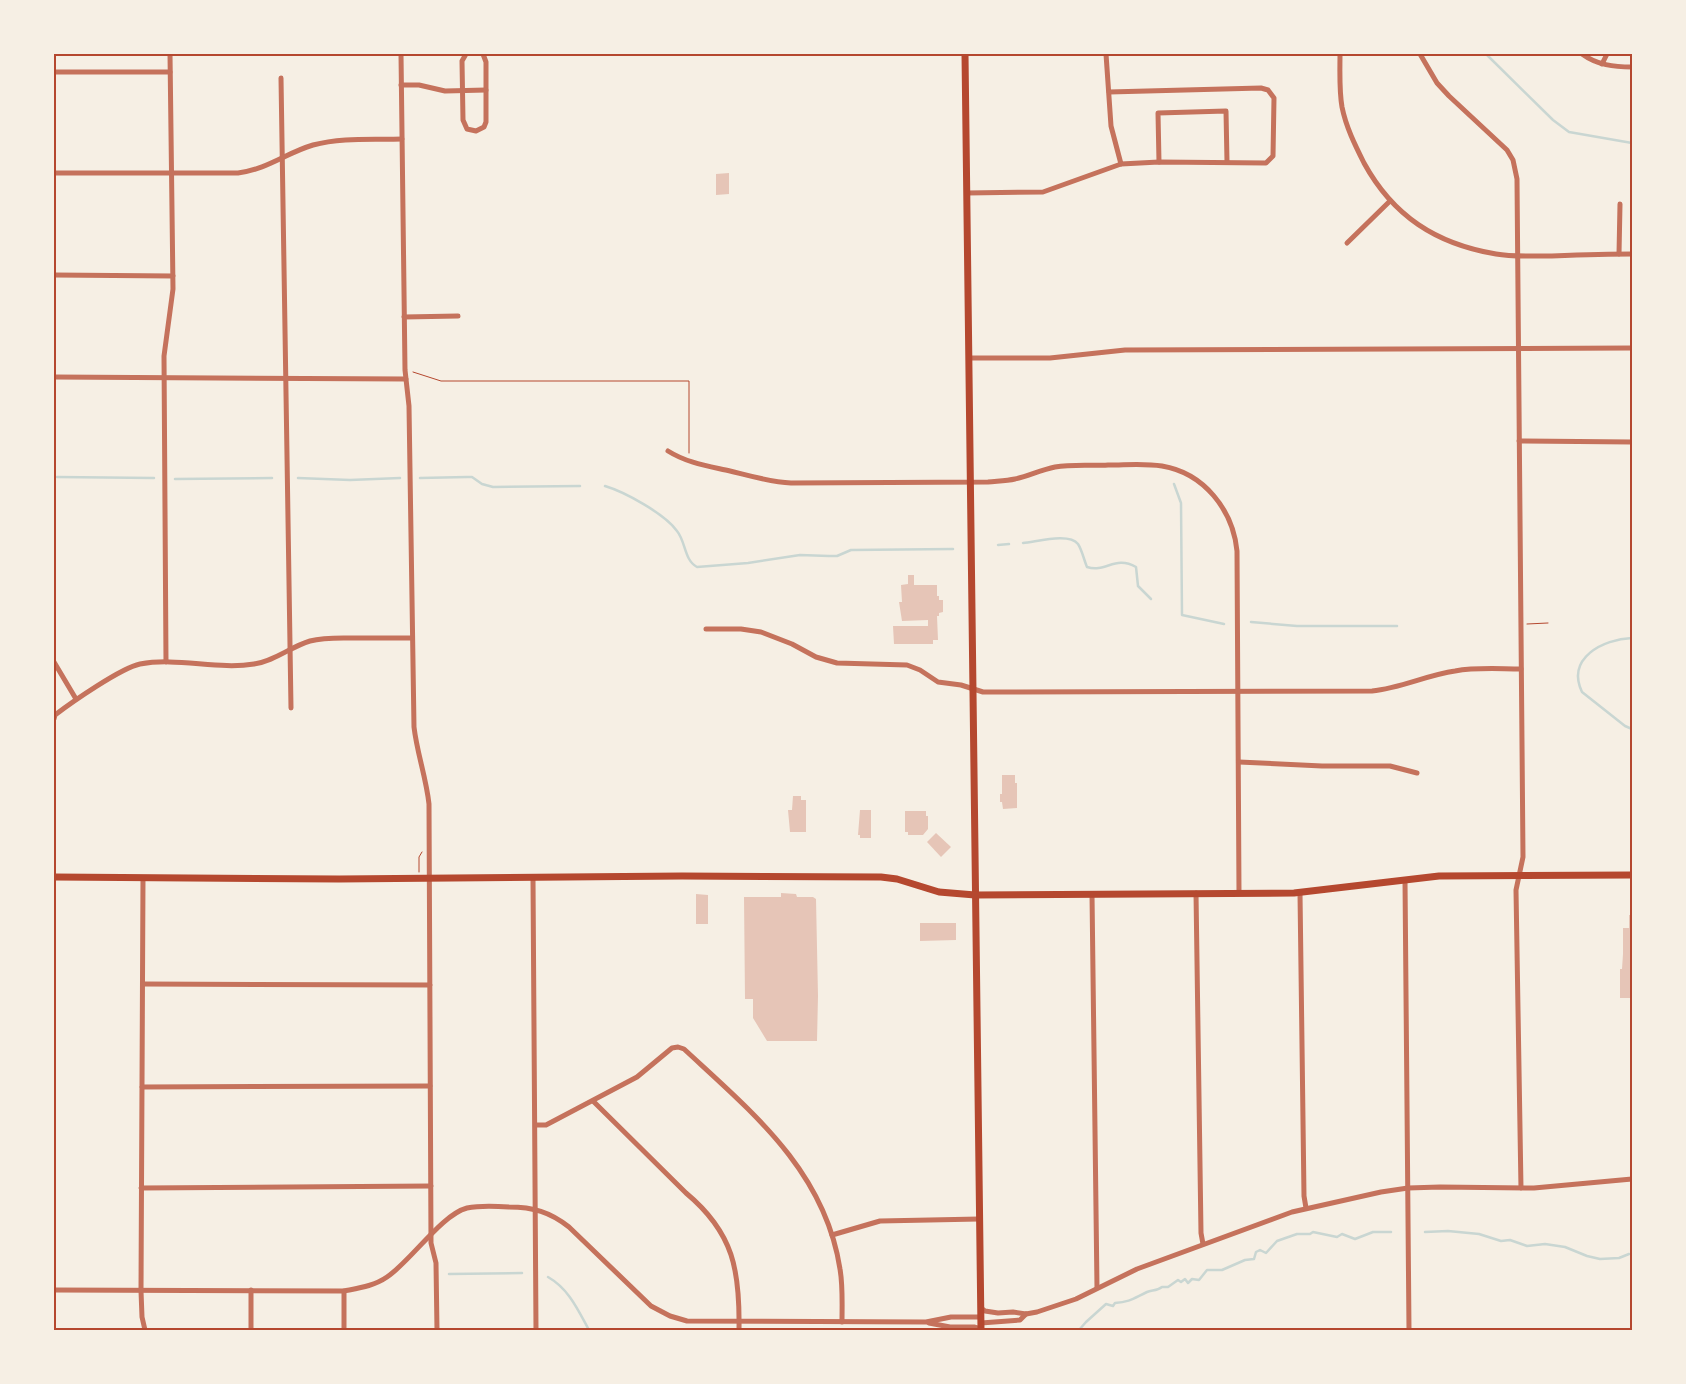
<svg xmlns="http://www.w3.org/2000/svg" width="1686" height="1384" font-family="Ubuntu,sans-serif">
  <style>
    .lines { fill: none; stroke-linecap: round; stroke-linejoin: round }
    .stream { stroke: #c9d6d2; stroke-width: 2.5 }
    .building { fill: #e6c5b7 }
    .path { stroke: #b5482f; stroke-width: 1 }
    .minor { stroke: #c5725c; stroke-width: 5 }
    .secondary { stroke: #b5482f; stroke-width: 7 }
    .neatline { fill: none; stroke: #b5482f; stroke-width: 2 }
  </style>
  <rect width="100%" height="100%" fill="#f6efe4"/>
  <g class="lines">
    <g class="stream">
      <polyline points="1486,54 1553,120 1569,132 1632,143"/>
      <polyline points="57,477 154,478"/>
      <polyline points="298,478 350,480 400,478"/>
      <polyline points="420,478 467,477 472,477 482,484 493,487 580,486"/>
      <polyline points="175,479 272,478"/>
      <polyline points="1174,484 1181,503 1182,615 1224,624"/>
      <path d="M 605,486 C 625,492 665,514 677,531 C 686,542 684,560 697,567 L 748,563 L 800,555 L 829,556 L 837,556 L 851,550 L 953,549"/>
      <path d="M 1023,543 C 1036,542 1069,532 1078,544 C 1082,550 1084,560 1087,567 C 1106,573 1115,555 1136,567 L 1138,586 L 1151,599"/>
      <polyline points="998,545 1009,544"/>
      <polyline points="1251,622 1297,626 1397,626"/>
      <path d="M 1632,638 C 1603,639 1566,658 1582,692 L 1625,726 L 1632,729"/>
      <polyline points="1425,1232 1448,1231 1479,1234 1501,1241 1510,1240 1527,1246 1545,1244 1565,1247 1587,1256 1600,1259 1619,1258 1629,1254"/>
      <polyline points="449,1274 522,1273"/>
      <path d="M 548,1277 C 569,1289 578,1310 589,1330"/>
      <path d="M 1079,1330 L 1086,1322 L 1106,1304 L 1113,1306 L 1115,1303 C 1130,1302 1134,1298 1147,1292 C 1152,1290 1157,1291 1162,1287 L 1168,1287 L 1178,1280 L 1181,1282 L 1185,1279 L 1188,1283 L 1192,1279 L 1199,1280 L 1207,1270 L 1222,1270 L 1245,1260 L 1254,1259 L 1256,1252 L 1260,1250 L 1266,1253 L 1277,1241 L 1297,1234 L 1310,1234 L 1313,1232 L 1337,1237 L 1342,1234 L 1355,1239 L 1373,1232 L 1391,1232"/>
    </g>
  </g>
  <g class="building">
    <polygon points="729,173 729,194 716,195 716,174"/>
    <polygon points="908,575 914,575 914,585 937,585 937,596 939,596 939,600 943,600 943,612 939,613 939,616 937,616 938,640 933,640 933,644 894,644 893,626 928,626 928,620 902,621 899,602 902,602 901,585 908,584"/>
    <polygon points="1002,775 1015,775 1015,783 1017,783 1017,808 1003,809 1002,802 1000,802 1000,794 1002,794"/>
    <polygon points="793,796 801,796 801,800 806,800 806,832 790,832 788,810 792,810"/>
    <polygon points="860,810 871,810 871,838 860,838 860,835 858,835"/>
    <polygon points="905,811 926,811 926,816 928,816 928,829 923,835 908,835 908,832 905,832"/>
    <polygon points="936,833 951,847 941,857 927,842"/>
    <polygon points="781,893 796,894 797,897 813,897 816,899 818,996 817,1041 767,1041 753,1018 753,999 745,999 744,897 781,897"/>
    <polygon points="696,894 708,895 708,924 696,924"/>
    <polygon points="1629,915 1632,915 1632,998 1620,998 1620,969 1622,969 1623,954 1623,928 1629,928"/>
    <polygon points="920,923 956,923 956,940 920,941"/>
  </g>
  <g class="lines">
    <g class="path">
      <polyline points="413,372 441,381 689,381 689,453"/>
      <polyline points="1527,624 1548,623"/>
      <polyline points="419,872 419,857 422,852"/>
    </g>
    <g class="minor">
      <path d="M 401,54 L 405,370 L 409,406 L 414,727 C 417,753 426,777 429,804 L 431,1243 L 436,1263 L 437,1330"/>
      <polyline points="466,54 462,61 463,120 467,129 476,131 484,127 486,122 486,62 483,54"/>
      <polyline points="1106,54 1111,126 1121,164"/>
      <path d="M 1340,54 C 1340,71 1339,90 1342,107 C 1346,127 1355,145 1364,163 C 1393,216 1436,244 1496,254 C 1513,257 1531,256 1549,256 C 1577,255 1604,254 1632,254"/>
      <polyline points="1420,54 1437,83 1449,96 1507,150 1513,160 1517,179 1523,857 1516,890 1521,1188"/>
      <path d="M 1582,54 C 1597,65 1614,67 1632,67"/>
      <polyline points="1602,64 1607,54"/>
      <polyline points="54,72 170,72"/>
      <polyline points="281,78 291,708"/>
      <polyline points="401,85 419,85 445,91 486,90"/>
      <polyline points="1159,162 1158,113 1226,111 1227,162"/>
      <path d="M 54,173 L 238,173 C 268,169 286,153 313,145 C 342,137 373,140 402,139"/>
      <polyline points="967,193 1043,192 1121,164 1159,162 1266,163 1273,156 1274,98 1268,90 1261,88 1109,92"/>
      <polyline points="1347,243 1390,201"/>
      <polyline points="1619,254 1620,204"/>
      <polyline points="54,275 173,276"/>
      <polyline points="404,317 458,316"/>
      <polyline points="969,358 1050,358 1125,350 1632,348"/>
      <polyline points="54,377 406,379"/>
      <polyline points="1519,441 1632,442"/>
      <path d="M 668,451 C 687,463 708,466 730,471 C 750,476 770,482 791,483 L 988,482 C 997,481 1006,481 1015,479 C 1028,476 1041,470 1055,467 C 1072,464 1091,466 1108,465 C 1126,465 1144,463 1162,466 C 1204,473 1233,510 1237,551 L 1239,893"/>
      <path d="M 706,629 L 741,629 L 761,632 L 792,644 L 816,657 L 837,663 L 907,665 L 920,670 L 938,682 L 961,685 L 983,692 L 1372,691 C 1401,688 1427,675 1455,671 C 1477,667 1499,669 1521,669"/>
      <polyline points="54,662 76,699"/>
      <polyline points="166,662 164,356 173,289 170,54"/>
      <path d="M 54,719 L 55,715 C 72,702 121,668 140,664 C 178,657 217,670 254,664 C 275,661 290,647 310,641 C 325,637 340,638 355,638 C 374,638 393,638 412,638"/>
      <polyline points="1239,762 1322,766 1390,766 1417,773"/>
      <polyline points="143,878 141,1291 142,1317 145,1330"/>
      <polyline points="533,878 536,1330"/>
      <polyline points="1405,880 1409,1330"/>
      <polyline points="1196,893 1201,1233 1203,1244"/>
      <polyline points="1300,893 1304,1196 1306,1208"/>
      <polyline points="1092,894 1097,1288"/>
      <polyline points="143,984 430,985"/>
      <polyline points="142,1087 430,1086"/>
      <path d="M 593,1101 L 686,1193 C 734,1233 740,1271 739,1330"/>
      <path d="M 536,1125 L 546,1125 L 637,1077 L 672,1048 L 678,1047 L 684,1049 C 752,1112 825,1171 840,1269 C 843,1286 842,1304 842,1322"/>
      <polyline points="141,1188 431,1186"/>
      <polyline points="832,1235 880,1221 979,1219"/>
      <path d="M 54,1290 L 344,1291 C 359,1288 374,1286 387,1277 C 411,1261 441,1215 467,1208 C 481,1205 496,1206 509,1207 C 533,1207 550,1212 569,1227 L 651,1306 L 670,1316 L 687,1321 L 926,1322 L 951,1317 L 981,1317"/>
      <polyline points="251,1290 251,1330"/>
      <polyline points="344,1291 344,1330"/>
      <polyline points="981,1308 985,1311 998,1313 1013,1312 1026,1314 1037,1312 1076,1299 1137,1269 1292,1212 1381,1192 1408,1188 1440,1187 1534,1188 1632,1179"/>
      <polyline points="929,1323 950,1327 974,1327 981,1329"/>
      <polyline points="981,1323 1020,1320 1026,1314"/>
    </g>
    <g class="secondary">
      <polyline points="965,54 981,1330"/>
      <polyline points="54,877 339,879 682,876 881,877 897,879 939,892 975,895 1294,893 1439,876 1632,875"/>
    </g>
  </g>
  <rect width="1686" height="1384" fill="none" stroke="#f6efe4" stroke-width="110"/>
  <rect x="55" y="55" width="1576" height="1274" class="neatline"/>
</svg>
